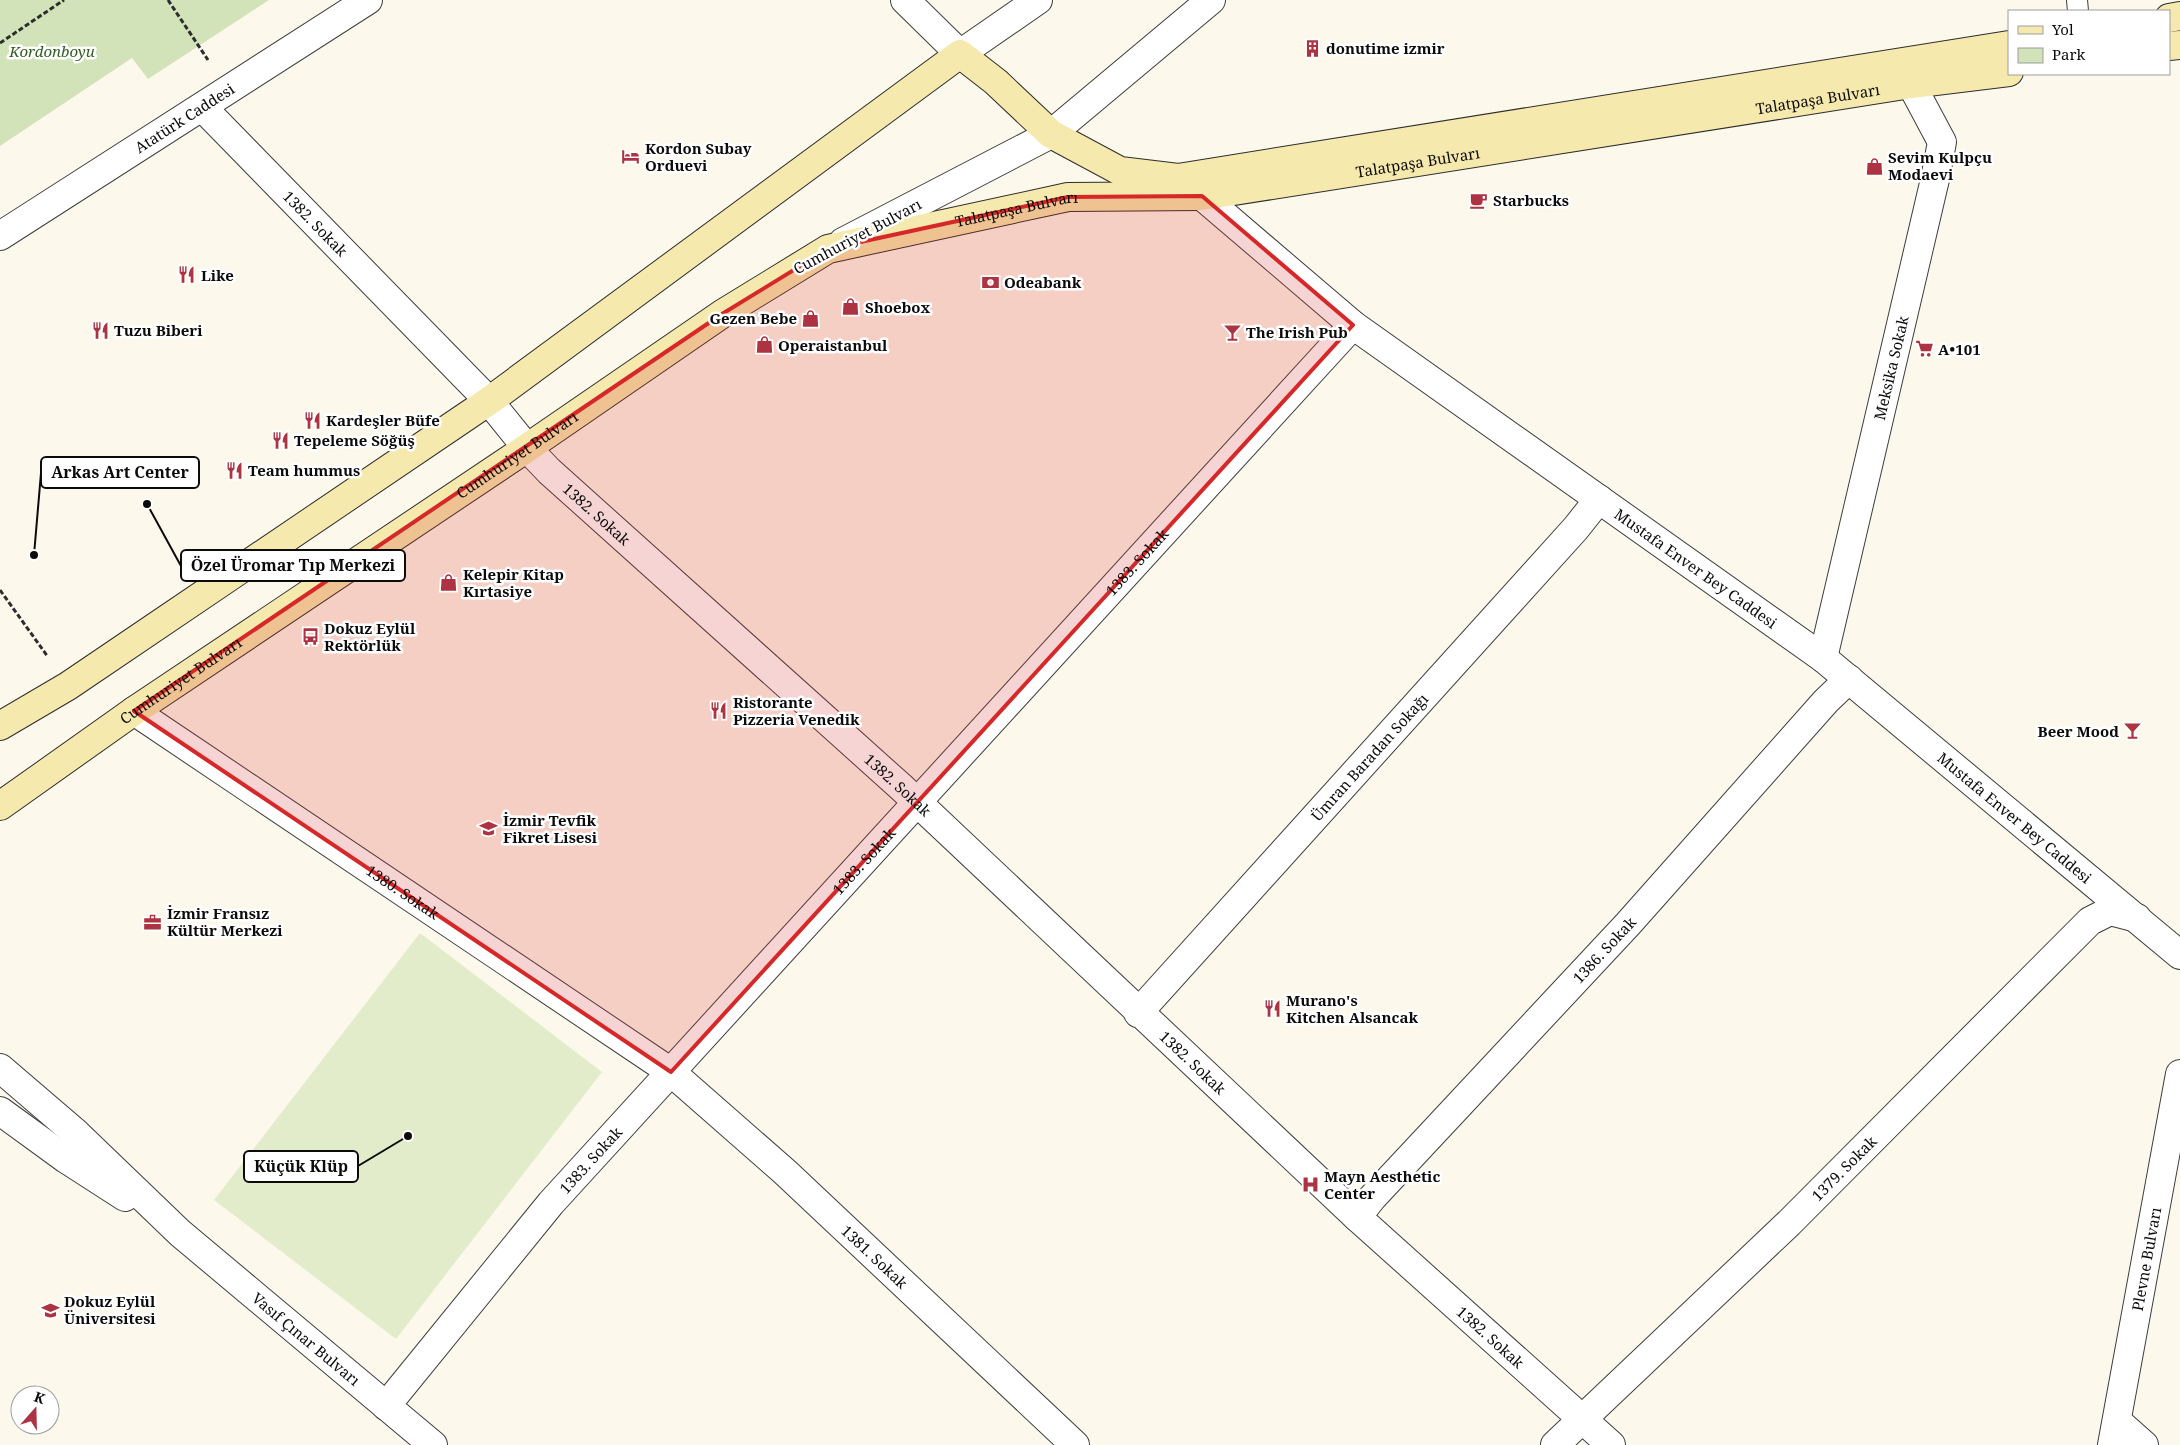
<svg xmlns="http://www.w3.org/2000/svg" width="2180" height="1445" font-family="'Noto Serif',serif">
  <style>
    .green { fill: #d2e3b9 }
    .pitch { fill: #e3ecca }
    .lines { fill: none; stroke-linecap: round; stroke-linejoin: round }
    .service-casing { stroke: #3e3e3e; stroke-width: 22 }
    .minor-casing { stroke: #3e3e3e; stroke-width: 30 }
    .tertiary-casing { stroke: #3e3e3e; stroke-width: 30 }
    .secondary-casing { stroke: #2d2d2d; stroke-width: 30 }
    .path { stroke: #2d2d2d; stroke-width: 3; stroke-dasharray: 5 2.5; stroke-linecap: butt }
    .service { stroke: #fff; stroke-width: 20 }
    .minor { stroke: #fff; stroke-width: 28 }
    .tertiary { stroke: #fff; stroke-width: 28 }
    .secondary { stroke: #f6e9ad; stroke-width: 28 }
    .marked { fill: #d62828; fill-opacity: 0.2; stroke: #d62828; stroke-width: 4; stroke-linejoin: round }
    .labels { text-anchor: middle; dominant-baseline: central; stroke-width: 5; stroke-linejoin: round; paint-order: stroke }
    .poi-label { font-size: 15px; font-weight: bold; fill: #0b0b0b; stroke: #fff; text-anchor: start }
    .park-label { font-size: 15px; font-style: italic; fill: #335c23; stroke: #fff }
    .street-label { font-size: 15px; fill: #0b0b0b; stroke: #fff }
    .leader { fill: none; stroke: #0b0b0b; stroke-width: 2 }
    .callout-dot { fill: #0b0b0b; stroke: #fff; stroke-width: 2 }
    .callout { fill: #fff; stroke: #0b0b0b; stroke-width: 2 }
    .callout-label { font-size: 16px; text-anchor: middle; font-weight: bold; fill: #0b0b0b }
  </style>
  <rect width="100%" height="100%" fill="#fdf8ec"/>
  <polygon class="green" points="0,0 269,0 148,79 132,58 0,146"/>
  <polygon class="pitch" points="420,933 602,1072 396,1339 214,1200"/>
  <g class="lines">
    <defs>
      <polyline id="service" points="2077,0 2078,11"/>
      <g id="minor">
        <path id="s1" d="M 203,108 L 489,401 L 527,448 L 549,471 L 901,787 L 1357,1217 L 1611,1445"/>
        <path id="s2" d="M 0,236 L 368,0"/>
        <path id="s3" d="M 1823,658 L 1935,179 L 1942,142 L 1911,84"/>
        <path id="s4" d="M 134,711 L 671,1072 L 785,1172 L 1075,1445"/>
        <path id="s5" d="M 1138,1013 L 1576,528 L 1599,499"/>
        <path id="s6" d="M 0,1068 L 77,1134 L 180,1233 L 433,1445"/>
        <polyline points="0,1111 66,1159 125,1197"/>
        <path id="s7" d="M 1357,1217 L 1372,1198 L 1628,924 L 1826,701 L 1849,679"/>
        <path id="s8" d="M 386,1406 L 551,1203 L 1353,325"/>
        <polyline points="2117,1421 2144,1445"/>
        <path id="s9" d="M 1555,1445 L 1789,1223 L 2090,921 L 2110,911 L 2137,918"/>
        <path id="s10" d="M 2112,1445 L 2180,1074"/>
      </g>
      <g id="tertiary">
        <polyline points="905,0 960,54 1038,0"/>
        <path id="s11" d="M 1202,196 L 1353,325 L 1823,658 L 2180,955"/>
        <polyline points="843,242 1051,134 1211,0"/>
      </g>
      <g id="secondary">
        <polyline points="2169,18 2180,16"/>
        <polyline points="2169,46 2180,45"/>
        <polyline points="0,726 68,686 489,401 960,54 996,82 1051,134 1120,171 1178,178 2009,45"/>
        <path id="s12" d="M 0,806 L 134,711 L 527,448 L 722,314 L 828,249 L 1068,197 L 1202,196 L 1911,84 L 2009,72"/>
      </g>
    </defs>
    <use href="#service" class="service-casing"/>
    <use href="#minor" class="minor-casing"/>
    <use href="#tertiary" class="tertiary-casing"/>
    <use href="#secondary" class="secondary-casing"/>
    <g class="path">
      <polyline points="168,0 208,60"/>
      <polyline points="0,43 64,0"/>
      <polyline points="0,590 48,657"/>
    </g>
    <use href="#service" class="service"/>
    <use href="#minor" class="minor"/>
    <use href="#tertiary" class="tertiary"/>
    <use href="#secondary" class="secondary"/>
  </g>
  <path class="marked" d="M 1202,196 L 1353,325 L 671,1072 L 134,711 L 722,314 L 828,249 L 1068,197 Z"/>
  <defs>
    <symbol id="building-bare" viewBox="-9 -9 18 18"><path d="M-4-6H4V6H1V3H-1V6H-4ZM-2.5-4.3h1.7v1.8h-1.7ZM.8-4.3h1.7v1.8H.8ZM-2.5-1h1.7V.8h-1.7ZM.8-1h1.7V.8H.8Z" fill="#ac3342" stroke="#fff" stroke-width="2.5" paint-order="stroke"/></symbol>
    <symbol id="hotel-bare" viewBox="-9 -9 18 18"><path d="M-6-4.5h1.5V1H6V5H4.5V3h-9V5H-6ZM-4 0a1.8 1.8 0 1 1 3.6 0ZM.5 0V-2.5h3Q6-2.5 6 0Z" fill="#ac3342" stroke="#fff" stroke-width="2.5" paint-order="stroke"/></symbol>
    <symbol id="shop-bare" viewBox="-9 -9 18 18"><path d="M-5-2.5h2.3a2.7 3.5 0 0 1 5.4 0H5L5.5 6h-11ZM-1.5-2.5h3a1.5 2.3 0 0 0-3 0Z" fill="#ac3342" stroke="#fff" stroke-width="2.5" paint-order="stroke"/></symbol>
    <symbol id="cafe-bare" viewBox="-9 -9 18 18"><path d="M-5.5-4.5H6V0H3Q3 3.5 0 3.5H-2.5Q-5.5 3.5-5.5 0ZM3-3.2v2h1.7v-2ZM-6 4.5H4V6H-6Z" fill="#ac3342" stroke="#fff" stroke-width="2.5" paint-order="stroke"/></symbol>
    <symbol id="restaurant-bare" viewBox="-9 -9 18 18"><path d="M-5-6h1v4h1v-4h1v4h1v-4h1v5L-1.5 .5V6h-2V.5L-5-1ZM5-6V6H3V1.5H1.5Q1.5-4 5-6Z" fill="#ac3342" stroke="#fff" stroke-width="2.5" paint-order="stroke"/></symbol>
    <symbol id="bank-bare" viewBox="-9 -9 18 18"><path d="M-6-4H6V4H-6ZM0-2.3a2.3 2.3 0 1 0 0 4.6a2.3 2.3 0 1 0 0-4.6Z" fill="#ac3342" stroke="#fff" stroke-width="2.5" paint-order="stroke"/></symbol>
    <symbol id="bar-bare" viewBox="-9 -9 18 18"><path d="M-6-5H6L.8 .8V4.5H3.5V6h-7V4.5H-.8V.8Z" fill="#ac3342" stroke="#fff" stroke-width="2.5" paint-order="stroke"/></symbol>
    <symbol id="supermarket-bare" viewBox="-9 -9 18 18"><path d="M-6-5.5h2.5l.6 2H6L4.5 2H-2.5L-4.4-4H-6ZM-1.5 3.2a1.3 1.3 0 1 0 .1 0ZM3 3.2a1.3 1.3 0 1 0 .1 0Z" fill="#ac3342" stroke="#fff" stroke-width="2.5" paint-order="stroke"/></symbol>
    <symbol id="bus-bare" viewBox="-9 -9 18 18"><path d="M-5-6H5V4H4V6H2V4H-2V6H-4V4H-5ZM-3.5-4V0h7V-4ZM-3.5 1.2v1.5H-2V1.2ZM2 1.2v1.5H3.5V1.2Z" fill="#ac3342" stroke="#fff" stroke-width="2.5" paint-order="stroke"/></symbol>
    <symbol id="school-bare" viewBox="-9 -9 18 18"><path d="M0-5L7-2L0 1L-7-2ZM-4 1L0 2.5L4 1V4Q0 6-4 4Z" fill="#ac3342" stroke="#fff" stroke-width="2.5" paint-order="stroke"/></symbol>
    <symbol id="office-bare" viewBox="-9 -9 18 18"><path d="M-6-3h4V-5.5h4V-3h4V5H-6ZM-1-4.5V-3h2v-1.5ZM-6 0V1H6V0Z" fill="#ac3342" stroke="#fff" stroke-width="2.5" paint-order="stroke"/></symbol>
    <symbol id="hospital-bare" viewBox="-9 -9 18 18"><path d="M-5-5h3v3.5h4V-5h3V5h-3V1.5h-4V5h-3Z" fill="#ac3342" stroke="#fff" stroke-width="2.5" paint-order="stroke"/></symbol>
    <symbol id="university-bare" viewBox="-9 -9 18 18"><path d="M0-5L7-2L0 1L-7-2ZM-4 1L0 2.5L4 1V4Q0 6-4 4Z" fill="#ac3342" stroke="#fff" stroke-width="2.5" paint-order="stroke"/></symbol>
  </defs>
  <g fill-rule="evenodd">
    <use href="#building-bare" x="1300" y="36" width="25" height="25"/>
    <use href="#hotel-bare" x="618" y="144" width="25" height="25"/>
    <use href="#shop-bare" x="1862" y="154" width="25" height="25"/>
    <use href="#cafe-bare" x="1466" y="188" width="25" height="25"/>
    <use href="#restaurant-bare" x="174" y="262" width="25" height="25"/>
    <use href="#bank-bare" x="978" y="270" width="25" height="25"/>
    <use href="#shop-bare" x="838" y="294" width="25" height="25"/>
    <use href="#shop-bare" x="798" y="306" width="25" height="25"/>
    <use href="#restaurant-bare" x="88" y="318" width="25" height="25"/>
    <use href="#bar-bare" x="1220" y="320" width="25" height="25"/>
    <use href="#shop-bare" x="752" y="332" width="25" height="25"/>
    <use href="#supermarket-bare" x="1912" y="336" width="25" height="25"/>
    <use href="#restaurant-bare" x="300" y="408" width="25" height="25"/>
    <use href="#restaurant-bare" x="268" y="428" width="25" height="25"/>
    <use href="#restaurant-bare" x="222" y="458" width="25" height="25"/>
    <use href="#shop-bare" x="436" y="570" width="25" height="25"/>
    <use href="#bus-bare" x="298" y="624" width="25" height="25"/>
    <use href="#restaurant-bare" x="706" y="698" width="25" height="25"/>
    <use href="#bar-bare" x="2120" y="718" width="25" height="25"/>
    <use href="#school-bare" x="476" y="816" width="25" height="25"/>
    <use href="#office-bare" x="140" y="910" width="25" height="25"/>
    <use href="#restaurant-bare" x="1260" y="996" width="25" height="25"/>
    <use href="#hospital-bare" x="1298" y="1172" width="25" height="25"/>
    <use href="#university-bare" x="38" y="1298" width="25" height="25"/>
  </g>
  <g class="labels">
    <g class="poi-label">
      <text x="1326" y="48">donutime izmir</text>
      <text x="645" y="148">Kordon Subay<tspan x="645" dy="17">Orduevi</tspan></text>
      <text x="1888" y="157">Sevim Kulpçu<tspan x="1888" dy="17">Modaevi</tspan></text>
      <text x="1493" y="200">Starbucks</text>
      <text x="201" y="275">Like</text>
      <text x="1004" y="282">Odeabank</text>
      <text x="865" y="307">Shoebox</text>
      <text x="797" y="318" text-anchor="end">Gezen Bebe</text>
      <text x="114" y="330">Tuzu Biberi</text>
      <text x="1246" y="332">The Irish Pub</text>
      <text x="778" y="345">Operaistanbul</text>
      <text x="1938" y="349">A•101</text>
      <text x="326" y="420">Kardeşler Büfe</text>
      <text x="294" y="440">Tepeleme Söğüş</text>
      <text x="248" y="470">Team hummus</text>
      <text x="463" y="574">Kelepir Kitap<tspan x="463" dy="17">Kırtasiye</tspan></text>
      <text x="324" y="628">Dokuz Eylül<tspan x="324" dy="17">Rektörlük</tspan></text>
      <text x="733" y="702">Ristorante<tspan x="733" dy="17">Pizzeria Venedik</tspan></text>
      <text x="2119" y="731" text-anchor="end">Beer Mood</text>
      <text x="503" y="820">İzmir Tevfik<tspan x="503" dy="17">Fikret Lisesi</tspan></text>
      <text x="167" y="913">İzmir Fransız<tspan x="167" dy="17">Kültür Merkezi</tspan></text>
      <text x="1286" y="1000">Murano's<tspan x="1286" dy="17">Kitchen Alsancak</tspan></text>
      <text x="1324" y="1176">Mayn Aesthetic<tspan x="1324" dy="17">Center</tspan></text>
      <text x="64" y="1301">Dokuz Eylül<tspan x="64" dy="17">Üniversitesi</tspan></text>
    </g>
    <g class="park-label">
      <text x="52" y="51">Kordonboyu</text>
    </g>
    <g class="street-label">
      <text stroke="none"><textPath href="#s12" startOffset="2001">Talatpaşa Bulvarı</textPath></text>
      <text stroke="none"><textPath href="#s2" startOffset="219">Atatürk Caddesi</textPath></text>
      <text stroke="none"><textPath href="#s12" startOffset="1596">Talatpaşa Bulvarı</textPath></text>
      <text stroke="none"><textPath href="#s12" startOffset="1191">Talatpaşa Bulvarı</textPath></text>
      <text stroke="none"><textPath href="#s1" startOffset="161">1382. Sokak</textPath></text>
      <text transform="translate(857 236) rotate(-28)">Cumhuriyet Bulvarı</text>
      <text stroke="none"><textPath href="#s3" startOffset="298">Meksika Sokak</textPath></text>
      <text stroke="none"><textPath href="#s12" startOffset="625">Cumhuriyet Bulvarı</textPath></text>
      <text stroke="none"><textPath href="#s1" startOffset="566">1382. Sokak</textPath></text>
      <text stroke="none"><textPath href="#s8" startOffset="1130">1383. Sokak</textPath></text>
      <text stroke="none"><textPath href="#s11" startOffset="619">Mustafa Enver Bey Caddesi</textPath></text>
      <text stroke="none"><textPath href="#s12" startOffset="220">Cumhuriyet Bulvarı</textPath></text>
      <text stroke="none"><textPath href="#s5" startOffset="345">Ümran Baradan Sokağı</textPath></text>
      <text stroke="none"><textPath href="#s1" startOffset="971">1382. Sokak</textPath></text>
      <text stroke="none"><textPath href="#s11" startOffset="1024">Mustafa Enver Bey Caddesi</textPath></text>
      <text stroke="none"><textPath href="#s8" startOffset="725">1383. Sokak</textPath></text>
      <text stroke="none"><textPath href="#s4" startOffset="324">1380. Sokak</textPath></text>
      <text stroke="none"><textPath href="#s7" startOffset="364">1386. Sokak</textPath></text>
      <text stroke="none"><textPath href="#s1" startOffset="1376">1382. Sokak</textPath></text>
      <text stroke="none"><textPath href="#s8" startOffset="320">1383. Sokak</textPath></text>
      <text stroke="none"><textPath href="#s9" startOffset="400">1379. Sokak</textPath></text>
      <text stroke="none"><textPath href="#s4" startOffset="922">1381. Sokak</textPath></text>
      <text stroke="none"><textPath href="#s10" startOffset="189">Plevne Bulvarı</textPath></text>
      <text stroke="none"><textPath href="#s1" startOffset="1781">1382. Sokak</textPath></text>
      <text stroke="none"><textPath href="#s6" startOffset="409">Vasıf Çınar Bulvarı</textPath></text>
    </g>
  </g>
  <path class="leader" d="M34 555L41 473M147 504L181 566M408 1136L358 1166"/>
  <g class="callout-dot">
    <circle cx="34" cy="555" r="5"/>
    <circle cx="147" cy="504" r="5"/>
    <circle cx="408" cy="1136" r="5"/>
  </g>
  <g class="callout">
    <rect x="41" y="457" width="158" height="31" rx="5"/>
    <rect x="181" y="550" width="224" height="31" rx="5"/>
    <rect x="244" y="1151" width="114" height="31" rx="5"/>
  </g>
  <g class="callout-label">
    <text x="120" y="478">Arkas Art Center</text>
    <text x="293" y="571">Özel Üromar Tıp Merkezi</text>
    <text x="301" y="1172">Küçük Klüp</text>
  </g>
  <rect x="2008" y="10" width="162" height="65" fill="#ffffff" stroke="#9d9d9d"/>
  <rect x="2018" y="26" width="25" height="8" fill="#f6e9ad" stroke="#9d9d9d"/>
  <text x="2052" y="35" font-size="15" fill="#0b0b0b">Yol</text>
  <rect x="2018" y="48" width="25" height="15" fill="#d2e3b9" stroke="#9d9d9d"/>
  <text x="2052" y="60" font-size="15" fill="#0b0b0b">Park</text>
  <g transform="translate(35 1410) rotate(20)"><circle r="24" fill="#ffffff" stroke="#9d9d9d"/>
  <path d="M0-4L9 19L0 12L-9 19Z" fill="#ac3342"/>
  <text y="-8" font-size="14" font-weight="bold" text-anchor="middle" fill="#0b0b0b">K</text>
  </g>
</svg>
